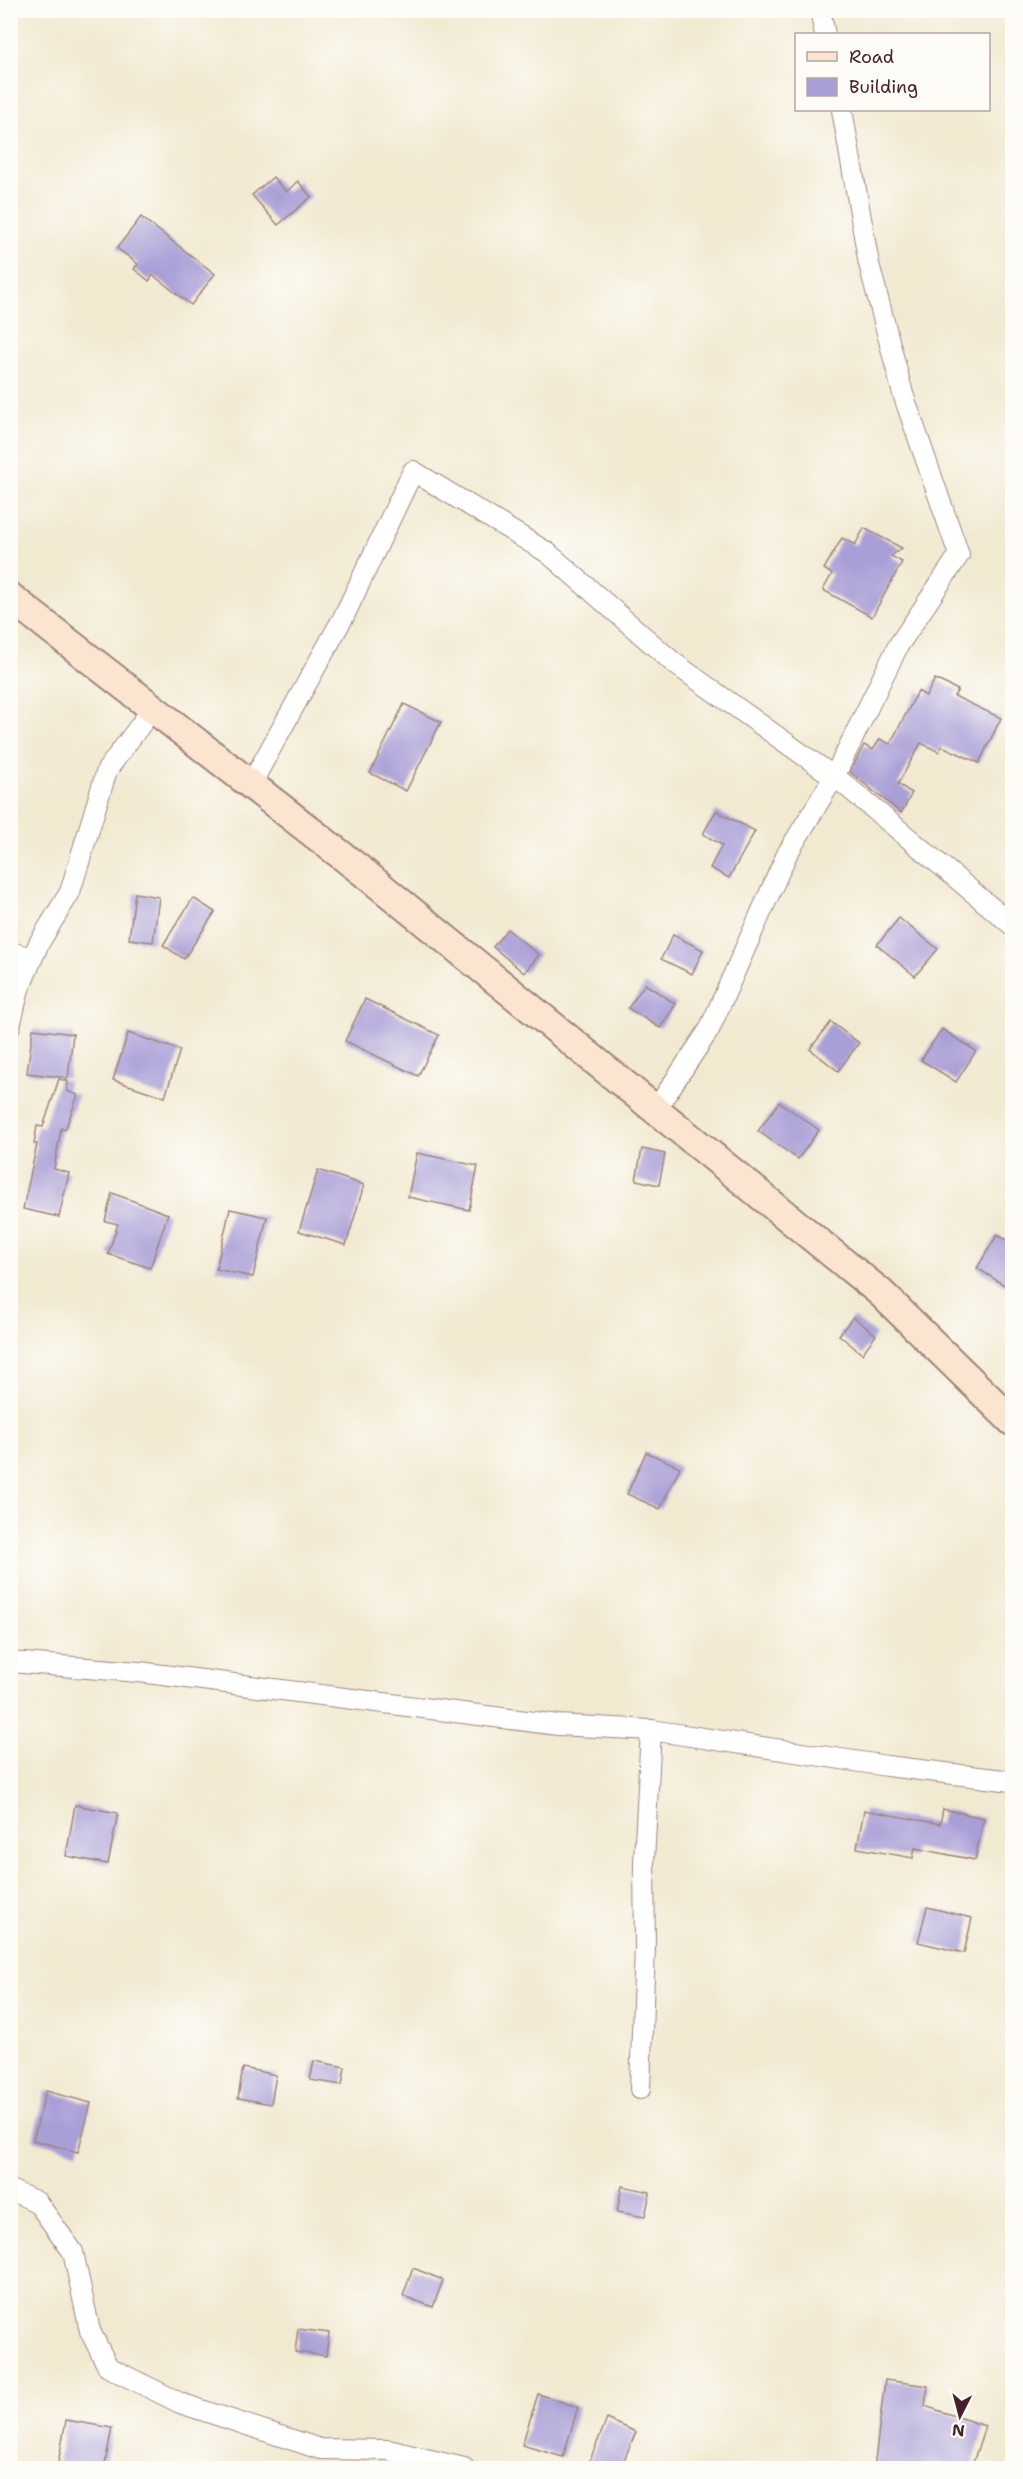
<svg xmlns="http://www.w3.org/2000/svg" width="1023" height="2479" font-family="'Shantell Sans',sans-serif">
  <style>
    .building { fill: #a99fd7 }
    .lines { fill: none; stroke-linecap: round; stroke-linejoin: round }
    .street-casing { stroke: #9e847e; stroke-width: 22 }
    .secondary-casing { stroke: #9e847e; stroke-width: 32 }
    .street { stroke: #fff; stroke-width: 20 }
    .secondary { stroke: #fce5d0; stroke-width: 28 }
  </style>
  <rect width="100%" height="100%" fill="#fdfcf7"/>
  <filter id="ink" filterUnits="userSpaceOnUse"><feTurbulence type="fractalNoise" baseFrequency=".0167" numOctaves="2"/><feDisplacementMap in="SourceGraphic" scale="12" xChannelSelector="R" yChannelSelector="G"/><feConvolveMatrix kernelMatrix="1 2 1 2 8 2 1 2 1" color-interpolation-filters="sRGB"/></filter>
  <filter id="wash" filterUnits="userSpaceOnUse"><feTurbulence type="fractalNoise" baseFrequency=".008" numOctaves="4" result="noise"/><feDisplacementMap in="SourceGraphic" scale="24" xChannelSelector="R" yChannelSelector="G"/><feGaussianBlur stdDeviation="1.35" result="paint"/><feColorMatrix in="noise" values="0 0 0 0 0 0 0 0 0 0 0 0 0 0 0 0 0 1.4 0 .05"/><feComposite in="paint" operator="in"/></filter>
  <g filter="url(#wash)">
    <rect width="100%" height="100%" fill="#f2e9d1"/>
    <g id="blocks">
      <g class="building">
        <polygon points="273,177 286,192 298,181 311,197 278,225 252,195"/>
        <polygon points="141,217 215,274 191,305 153,275 149,281 134,269 138,264 117,248"/>
        <polygon points="864,528 902,548 891,556 902,562 872,617 823,590 832,574 824,569 842,538 855,545"/>
        <polygon points="935,679 958,690 954,696 1001,718 979,763 942,746 939,752 921,743 898,784 912,793 901,813 850,772 864,745 873,750 880,739 890,744 918,691 926,696"/>
        <polygon points="404,704 441,722 406,791 370,773"/>
        <polygon points="716,811 755,831 729,878 710,868 722,845 703,834"/>
        <polygon points="135,893 159,897 153,942 129,939"/>
        <polygon points="193,898 215,912 184,959 163,945"/>
        <polygon points="899,918 938,949 915,976 877,945"/>
        <polygon points="507,929 539,955 524,973 493,947"/>
        <polygon points="673,935 703,950 692,974 661,959"/>
        <polygon points="645,984 676,1004 660,1028 628,1008"/>
        <polygon points="365,999 439,1035 418,1076 345,1041"/>
        <polygon points="831,1022 859,1043 838,1071 810,1049"/>
        <polygon points="33,1029 73,1034 68,1078 27,1073"/>
        <polygon points="942,1029 976,1051 956,1082 921,1060"/>
        <polygon points="128,1033 180,1050 165,1097 113,1080"/>
        <polygon points="59,1079 68,1081 67,1091 78,1095 65,1130 61,1128 54,1169 69,1173 59,1217 23,1209 37,1144 34,1144 37,1126 43,1127"/>
        <polygon points="779,1102 819,1130 798,1159 758,1131"/>
        <polygon points="642,1149 665,1154 659,1185 636,1180"/>
        <polygon points="417,1153 478,1166 469,1210 408,1197"/>
        <polygon points="318,1170 364,1185 346,1245 299,1231"/>
        <polygon points="112,1193 168,1214 150,1268 108,1254 118,1224 105,1221"/>
        <polygon points="230,1209 267,1217 253,1277 216,1269"/>
        <polygon points="997,1235 1012,1243 1012,1290 977,1268"/>
        <polygon points="853,1317 876,1335 862,1354 839,1335"/>
        <polygon points="646,1452 680,1467 660,1509 627,1494"/>
        <polygon points="75,1805 118,1813 108,1864 66,1856"/>
        <polygon points="943,1809 984,1818 975,1860 915,1848 913,1858 857,1848 864,1810 940,1824"/>
        <polygon points="927,1907 972,1918 964,1953 918,1942"/>
        <polygon points="314,2061 345,2067 342,2085 310,2080"/>
        <polygon points="243,2068 276,2075 271,2104 238,2098"/>
        <polygon points="46,2091 91,2103 78,2152 33,2140"/>
        <polygon points="622,2186 650,2192 645,2217 617,2212"/>
        <polygon points="413,2268 443,2280 433,2307 403,2296"/>
        <polygon points="298,2329 329,2333 326,2356 295,2352"/>
        <polygon points="885,2380 928,2386 925,2406 985,2426 971,2469 874,2469"/>
        <polygon points="538,2394 578,2407 563,2457 522,2445"/>
        <polygon points="607,2419 636,2432 620,2469 586,2469"/>
        <polygon points="66,2420 112,2428 104,2469 57,2469"/>
      </g>
    </g>
  </g>
  <g filter="url(#ink)">
    <use href="#blocks" fill-opacity="0" stroke="#9e847e" stroke-width="1.5"/>
    <g class="lines">
      <defs>
        <g id="street">
          <polyline points="820,10 825,34"/>
          <polyline points="251,784 344,616 413,471 548,553 674,663 844,784 1012,925"/>
          <polyline points="10,952 32,958"/>
          <polyline points="10,1026 19,989 39,943 70,892 107,770 153,708"/>
          <polyline points="656,1109 709,1030 787,854 834,777 898,646 959,555 903,394 869,264 842,110"/>
          <polyline points="10,1662 139,1672 558,1725 651,1730 887,1766 1012,1781"/>
          <polyline points="640,2089 645,1947 644,1862 651,1730"/>
          <polyline points="10,2190 37,2202 73,2252 90,2331 108,2367 180,2403 320,2449 388,2450 464,2468"/>
        </g>
        <polyline id="secondary" points="10,597 363,872 881,1293 1012,1421"/>
      </defs>
      <use href="#street" class="street-casing"/>
      <use href="#secondary" class="secondary-casing"/>
      <use href="#street" class="street"/>
      <use href="#secondary" class="secondary"/>
    </g>
  </g>
  <rect width="1023" height="2479" fill="none" stroke="#fdfcf7" stroke-width="36"/>
  <rect x="795" y="33" width="195" height="78" fill="#fdfcf7" stroke="#b5a4a5" stroke-width="1.5"/>
  <rect x="807" y="52" width="30" height="9" fill="#fce5d0" stroke="#b5a4a5" stroke-width="1.5"/>
  <text x="849" y="63" font-size="18" fill="#4a1f2b">Road</text>
  <rect x="807" y="78" width="30" height="18" fill="#a99fd7" stroke="#b5a4a5" stroke-width="1.5"/>
  <text x="849" y="93" font-size="18" fill="#4a1f2b">Building</text>
  <g transform="translate(960 2416) rotate(186)" stroke="#fdfcf7" stroke-width="4.5" paint-order="stroke">
  <path d="M0-4.5L10 22L0 15L-10 22Z" fill="#4a1f2b"/>
  <text y="-9" font-size="16" font-weight="bold" text-anchor="middle" fill="#4a1f2b">N</text>
  </g>
</svg>
